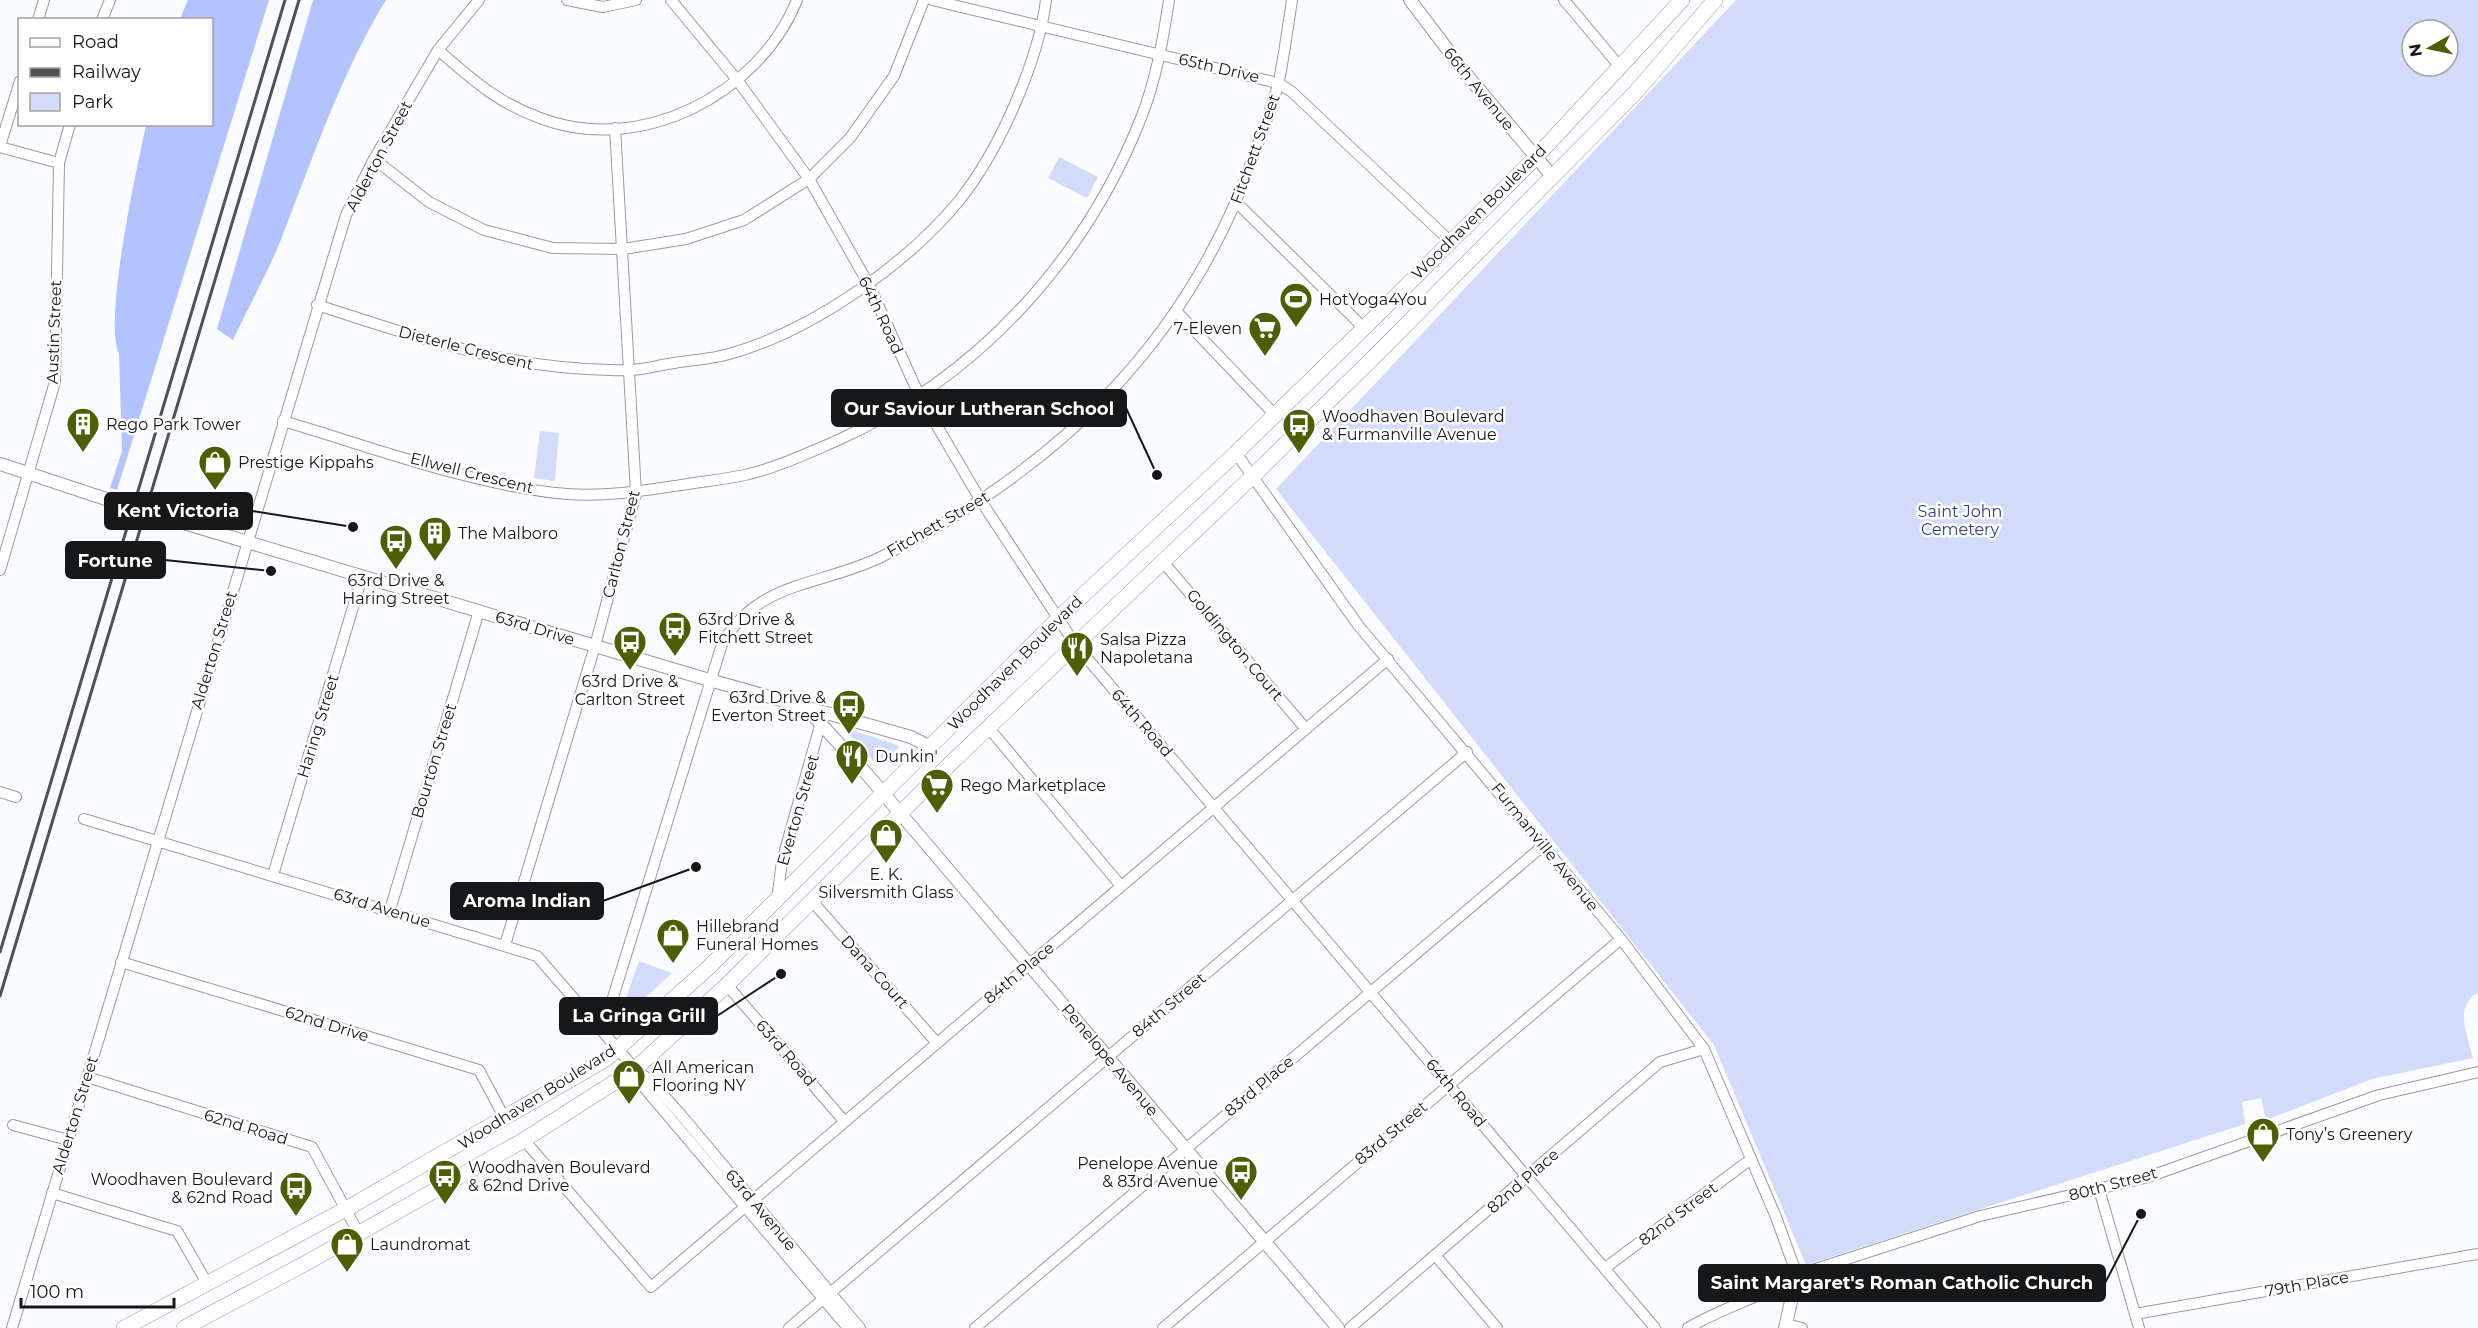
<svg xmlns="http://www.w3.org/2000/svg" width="2478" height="1328" font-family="Montserrat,sans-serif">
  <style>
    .green { fill: #d2dbfa; fill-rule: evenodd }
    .forest { fill: #b2c3fd }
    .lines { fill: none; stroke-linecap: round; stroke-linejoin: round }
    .tertiary-tunnel { stroke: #d8d9dc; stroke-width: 12; stroke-dasharray: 12 6; stroke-linecap: butt }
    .minor-casing { stroke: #999ba1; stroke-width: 12 }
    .tertiary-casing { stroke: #999ba1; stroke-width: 14 }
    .primary-casing { stroke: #999ba1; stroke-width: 16 }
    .minor { stroke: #fff; stroke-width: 10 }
    .tertiary { stroke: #fff; stroke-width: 12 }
    .primary { stroke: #fff; stroke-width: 15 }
    .rail { stroke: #505153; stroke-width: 3 }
    .labels { text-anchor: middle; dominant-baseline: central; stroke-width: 5; stroke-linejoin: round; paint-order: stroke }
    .street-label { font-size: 16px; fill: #161719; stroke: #fff }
    .poi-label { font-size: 16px; fill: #161719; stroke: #fff; text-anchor: start }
    .park-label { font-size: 16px; fill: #313f83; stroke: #fff }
    .leader { fill: none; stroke: #161719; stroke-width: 2 }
    .callout-dot { fill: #161719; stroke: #fff; stroke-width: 2 }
    .callout { fill: #161719; stroke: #161719; stroke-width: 2 }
    .callout-label { font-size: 18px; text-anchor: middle; font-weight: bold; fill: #fff }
  </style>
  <rect width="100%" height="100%" fill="#fafbff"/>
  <g class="green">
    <path d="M 1736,0 L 2478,0 L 2478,993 C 2453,1005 2468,1037 2473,1058 L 2372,1079 L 2266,1120 L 2261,1098 L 2242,1102 L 2245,1124 L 1806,1265 L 1714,1045 L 1276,489 ZM 2412,30 L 2448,30 L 2448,66 L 2412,66 Z"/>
    <polygon points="1059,157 1098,177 1087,198 1048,178"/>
    <polygon points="540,431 559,433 555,481 534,478"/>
    <polygon points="843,727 897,745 899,748 877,765"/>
    <polygon points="639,961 672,973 631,1011 624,1004"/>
  </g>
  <g class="forest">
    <path d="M 188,0 L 269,0 L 117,490 L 110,488 L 122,451 L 119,354 C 103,319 137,168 146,125 L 212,124 L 212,20 L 180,19 Z"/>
    <path d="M 313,0 L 386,0 C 342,71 312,160 282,237 C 268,272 249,306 233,340 L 217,329 Z"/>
  </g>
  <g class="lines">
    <polyline class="tertiary-tunnel" points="115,502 157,515"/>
    <defs>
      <g id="minor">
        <polyline points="567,0 603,7 636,0"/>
        <polyline points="671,0 738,81 809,179 869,285 920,397 981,501 1075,644 1655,1328"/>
        <polyline points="932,0 1278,83 1292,92 1450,241"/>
        <polyline points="1564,0 1621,68"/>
        <polyline points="38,20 44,0"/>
        <polyline points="102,20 110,0"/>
        <path d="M 438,50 C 473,80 496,102 540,118 C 639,156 759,95 797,0"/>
        <polyline points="0,146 20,81"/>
        <polyline points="0,147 59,163"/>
        <polyline points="374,159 429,202 484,230 553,248 623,249 686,239 744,220 809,179 850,138 894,76 924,0"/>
        <polyline points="1237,203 1364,328"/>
        <path d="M 317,305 C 420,338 519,373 629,370 C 644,370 659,365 674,363 C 692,360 712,359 729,354 C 809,332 905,266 958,202 C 998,153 1038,63 1046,0"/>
        <polyline points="1176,311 1275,415"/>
        <path d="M 283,421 C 372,447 475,486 567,494 C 608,497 648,490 688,484 C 707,481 726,479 745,475 C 776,468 808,453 836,441 C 977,378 1085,260 1141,118 C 1156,80 1163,40 1169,0"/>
        <polyline points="1236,453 1358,625 1621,939 1704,1049 1776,1217 1797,1275"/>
        <polyline points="1163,562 1306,729"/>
        <polyline points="0,570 55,382 59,163 70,124"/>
        <polyline points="988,727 1121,886"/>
        <polyline points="0,792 16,797"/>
        <polyline points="84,819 537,956 635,1069 651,1081 682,1116 860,1328"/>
        <polyline points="273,875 362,577"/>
        <polyline points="777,900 782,861 821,722"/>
        <polyline points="812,901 937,1043"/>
        <polyline points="390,910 479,611"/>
        <polyline points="505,945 595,646 636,493 615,128"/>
        <polyline points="121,962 479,1070 505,1119"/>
        <polyline points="727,985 844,1121"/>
        <path d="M 603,1030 L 722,644 C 758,580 822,586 881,557 C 1057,469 1188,343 1254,155 C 1262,131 1273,106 1279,81 C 1284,55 1288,27 1292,0"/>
        <polyline points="635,1069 642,1085 848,1328"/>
        <polyline points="87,1077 312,1147 359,1234"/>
        <polyline points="13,1125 68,1140"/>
        <polyline points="524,1140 651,1287 1388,659"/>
        <polyline points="2099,1189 2139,1328"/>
        <polyline points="52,1193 177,1231 207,1283"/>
        <polyline points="1435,1255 1497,1328"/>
        <polyline points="1605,1268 1751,1159"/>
        <polyline points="2135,1314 2478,1254"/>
        <polyline points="1786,1324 1802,1328"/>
        <polyline points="12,1328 346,215 374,159 438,50 479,0"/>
        <polyline points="789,1328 1467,752"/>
        <polyline points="975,1328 1544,845"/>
        <polyline points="1163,1328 1621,939"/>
        <polyline points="1350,1328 1660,1062 1704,1049"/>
        <path d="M 1688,1328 C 1723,1307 1763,1297 1797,1275 L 1980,1216 L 2145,1178 L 2379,1095 L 2478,1072"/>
      </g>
      <g id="tertiary">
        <polyline points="1410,0 1466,74 1552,176"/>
        <polyline points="0,464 115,502"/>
        <polyline points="157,515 699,677 911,737 930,747"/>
        <polyline points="807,709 866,773 1338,1328"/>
        <polyline points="1785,1328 1797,1275"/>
      </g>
      <g id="primary">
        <polyline points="124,1328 346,1209 606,1059 708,968 1065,612 1236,453 1364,328 1535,158 1682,0"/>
        <polyline points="184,1328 308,1262 524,1140 635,1069 727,985 951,763 1254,475 1384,347 1635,93 1715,0"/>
      </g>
    </defs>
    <use href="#minor" class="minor-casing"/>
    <use href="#tertiary" class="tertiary-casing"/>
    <use href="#primary" class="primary-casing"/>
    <use href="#minor" class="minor"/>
    <use href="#tertiary" class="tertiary"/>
    <use href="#primary" class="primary"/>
    <g class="rail">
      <polyline points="0,952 285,0"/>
      <polyline points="0,996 299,0"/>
    </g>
  </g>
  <defs>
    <symbol id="stadium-pin" viewBox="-11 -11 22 30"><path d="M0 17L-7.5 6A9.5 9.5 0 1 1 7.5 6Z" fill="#4c5f05" stroke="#fff"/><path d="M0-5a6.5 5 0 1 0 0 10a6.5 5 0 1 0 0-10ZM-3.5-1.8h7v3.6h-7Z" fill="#fff"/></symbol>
    <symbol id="supermarket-pin" viewBox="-11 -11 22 30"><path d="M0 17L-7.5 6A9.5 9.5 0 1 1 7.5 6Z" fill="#4c5f05" stroke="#fff"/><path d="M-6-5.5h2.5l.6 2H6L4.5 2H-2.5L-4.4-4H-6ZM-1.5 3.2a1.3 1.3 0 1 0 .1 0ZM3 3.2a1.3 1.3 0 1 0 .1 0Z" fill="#fff"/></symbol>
    <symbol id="building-pin" viewBox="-11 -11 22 30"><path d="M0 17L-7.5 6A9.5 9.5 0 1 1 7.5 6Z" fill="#4c5f05" stroke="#fff"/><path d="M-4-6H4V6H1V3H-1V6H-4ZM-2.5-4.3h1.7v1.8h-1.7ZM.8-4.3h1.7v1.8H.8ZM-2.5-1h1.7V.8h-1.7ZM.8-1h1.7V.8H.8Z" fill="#fff"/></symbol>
    <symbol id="bus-pin" viewBox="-11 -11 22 30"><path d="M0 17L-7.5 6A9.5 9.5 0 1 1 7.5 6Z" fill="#4c5f05" stroke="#fff"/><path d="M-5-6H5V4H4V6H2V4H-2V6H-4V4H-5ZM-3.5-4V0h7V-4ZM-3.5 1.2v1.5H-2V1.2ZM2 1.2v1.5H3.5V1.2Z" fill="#fff"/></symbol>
    <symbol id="shop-pin" viewBox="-11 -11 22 30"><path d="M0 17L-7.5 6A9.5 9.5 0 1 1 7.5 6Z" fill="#4c5f05" stroke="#fff"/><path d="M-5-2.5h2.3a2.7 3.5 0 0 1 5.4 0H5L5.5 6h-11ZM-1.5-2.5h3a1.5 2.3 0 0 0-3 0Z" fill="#fff"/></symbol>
    <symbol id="restaurant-pin" viewBox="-11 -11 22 30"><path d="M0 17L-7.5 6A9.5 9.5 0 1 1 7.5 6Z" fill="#4c5f05" stroke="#fff"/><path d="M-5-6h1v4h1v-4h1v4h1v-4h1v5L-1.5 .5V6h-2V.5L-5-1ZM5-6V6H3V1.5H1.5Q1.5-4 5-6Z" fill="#fff"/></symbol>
  </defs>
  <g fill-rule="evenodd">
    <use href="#stadium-pin" x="1277" y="280" width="38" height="52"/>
    <use href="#supermarket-pin" x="1246" y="309" width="38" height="52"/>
    <use href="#building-pin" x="64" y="405" width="38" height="52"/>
    <use href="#bus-pin" x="1280" y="406" width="38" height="52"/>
    <use href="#shop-pin" x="196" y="443" width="38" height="52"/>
    <use href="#building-pin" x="416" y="514" width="38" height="52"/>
    <use href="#bus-pin" x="377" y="522" width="38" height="52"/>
    <use href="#bus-pin" x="656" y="609" width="38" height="52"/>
    <use href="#bus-pin" x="611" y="623" width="38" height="52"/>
    <use href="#restaurant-pin" x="1058" y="629" width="38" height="52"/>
    <use href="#bus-pin" x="830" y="687" width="38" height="52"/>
    <use href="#restaurant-pin" x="833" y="737" width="38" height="52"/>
    <use href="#supermarket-pin" x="918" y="766" width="38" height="52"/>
    <use href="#shop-pin" x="867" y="816" width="38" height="52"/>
    <use href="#shop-pin" x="654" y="916" width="38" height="52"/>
    <use href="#shop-pin" x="610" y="1057" width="38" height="52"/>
    <use href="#shop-pin" x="2244" y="1115" width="38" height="52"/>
    <use href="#bus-pin" x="1222" y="1153" width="38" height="52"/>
    <use href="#bus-pin" x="426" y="1157" width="38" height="52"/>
    <use href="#bus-pin" x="277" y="1169" width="38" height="52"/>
    <use href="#shop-pin" x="328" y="1225" width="38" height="52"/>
  </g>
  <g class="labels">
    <g class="street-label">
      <text transform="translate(1219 68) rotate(13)">65th Drive</text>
      <text transform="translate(1479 89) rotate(51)">66th Avenue</text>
      <text transform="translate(1255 149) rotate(-70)">Fitchett Street</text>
      <text transform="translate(379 156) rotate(-62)">Alderton Street</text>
      <text transform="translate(1479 212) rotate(-45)">Woodhaven Boulevard</text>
      <text transform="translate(881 315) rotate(65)">64th Road</text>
      <text transform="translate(54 332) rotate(-88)">Austin Street</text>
      <text transform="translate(466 348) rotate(14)">Dieterle Crescent</text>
      <text transform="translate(472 473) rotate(14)">Ellwell Crescent</text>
      <text transform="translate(938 524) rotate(-30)">Fitchett Street</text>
      <text transform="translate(621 544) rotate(-76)">Carlton Street</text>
      <text transform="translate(535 628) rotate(17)">63rd Drive</text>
      <text transform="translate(1235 645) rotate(50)">Goldington Court</text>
      <text transform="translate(214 650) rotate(-73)">Alderton Street</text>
      <text transform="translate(1015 663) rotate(-45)">Woodhaven Boulevard</text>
      <text transform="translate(1142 723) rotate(49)">64th Road</text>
      <text transform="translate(318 726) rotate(-73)">Haring Street</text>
      <text transform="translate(434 761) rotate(-73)">Bourton Street</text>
      <text transform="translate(798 810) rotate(-74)">Everton Street</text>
      <text transform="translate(1545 847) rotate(51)">Furmanville Avenue</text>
      <text transform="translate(382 908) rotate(17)">63rd Avenue</text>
      <text transform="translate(875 972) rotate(48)">Dana Court</text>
      <text transform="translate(1019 973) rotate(-40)">84th Place</text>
      <text transform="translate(1169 1005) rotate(-40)">84th Street</text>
      <text transform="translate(327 1024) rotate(17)">62nd Drive</text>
      <text transform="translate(786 1053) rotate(49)">63rd Road</text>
      <text transform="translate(1110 1060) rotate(50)">Penelope Avenue</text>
      <text transform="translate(1259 1086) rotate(-40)">83rd Place</text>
      <text transform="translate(1456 1093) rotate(50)">64th Road</text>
      <text transform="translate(537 1097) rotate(-32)">Woodhaven Boulevard</text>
      <text transform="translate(75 1115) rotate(-73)">Alderton Street</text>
      <text transform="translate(246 1127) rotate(17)">62nd Road</text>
      <text transform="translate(1391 1133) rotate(-40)">83rd Street</text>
      <text transform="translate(1523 1181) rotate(-41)">82nd Place</text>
      <text transform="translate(2113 1184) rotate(-15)">80th Street</text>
      <text transform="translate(761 1210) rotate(50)">63rd Avenue</text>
      <text transform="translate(1678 1214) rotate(-37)">82nd Street</text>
      <text transform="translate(2307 1284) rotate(-10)">79th Place</text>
    </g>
    <g class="poi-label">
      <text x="1319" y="299">HotYoga4You</text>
      <text x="1242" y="328" text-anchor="end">7-Eleven</text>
      <text x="1322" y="416">Woodhaven Boulevard<tspan x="1322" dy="18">&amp; Furmanville Avenue</tspan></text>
      <text x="106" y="424">Rego Park Tower</text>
      <text x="238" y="462">Prestige Kippahs</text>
      <text x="458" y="533">The Malboro</text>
      <text x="396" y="580" text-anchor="middle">63rd Drive &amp;<tspan x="396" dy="18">Haring Street</tspan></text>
      <text x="698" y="619">63rd Drive &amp;<tspan x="698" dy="18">Fitchett Street</tspan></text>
      <text x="1100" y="639">Salsa Pizza<tspan x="1100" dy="18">Napoletana</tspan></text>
      <text x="630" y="681" text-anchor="middle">63rd Drive &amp;<tspan x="630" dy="18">Carlton Street</tspan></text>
      <text x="826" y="697" text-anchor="end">63rd Drive &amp;<tspan x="826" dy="18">Everton Street</tspan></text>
      <text x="875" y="756">Dunkin'</text>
      <text x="960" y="785">Rego Marketplace</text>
      <text x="886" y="874" text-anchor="middle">E. K.<tspan x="886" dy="18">Silversmith Glass</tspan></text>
      <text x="696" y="926">Hillebrand<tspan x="696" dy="18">Funeral Homes</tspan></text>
      <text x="652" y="1067">All American<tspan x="652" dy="18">Flooring NY</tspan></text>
      <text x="2286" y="1134">Tony’s Greenery</text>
      <text x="1218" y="1163" text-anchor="end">Penelope Avenue<tspan x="1218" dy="18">&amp; 83rd Avenue</tspan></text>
      <text x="468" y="1167">Woodhaven Boulevard<tspan x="468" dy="18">&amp; 62nd Drive</tspan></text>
      <text x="273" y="1179" text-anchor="end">Woodhaven Boulevard<tspan x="273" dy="18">&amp; 62nd Road</tspan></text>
      <text x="370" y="1244">Laundromat</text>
    </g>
    <g class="park-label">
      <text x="1960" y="511">Saint John<tspan x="1960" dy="18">Cemetery</tspan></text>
    </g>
  </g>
  <path class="leader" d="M1157 475L1126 408M353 527L252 511M271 571L165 560M696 867L603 901M781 974L717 1016M2141 1214L2105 1283"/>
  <g class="callout-dot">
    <circle cx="1157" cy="475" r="6"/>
    <circle cx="353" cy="527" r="6"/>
    <circle cx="271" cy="571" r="6"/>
    <circle cx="696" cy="867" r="6"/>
    <circle cx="781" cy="974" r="6"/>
    <circle cx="2141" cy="1214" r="6"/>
  </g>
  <g class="callout">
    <rect x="832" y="390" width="294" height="36" rx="6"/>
    <rect x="105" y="493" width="147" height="36" rx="6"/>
    <rect x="66" y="542" width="99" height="36" rx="6"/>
    <rect x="451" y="883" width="152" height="36" rx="6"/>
    <rect x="560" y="998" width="157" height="36" rx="6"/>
    <rect x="1699" y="1265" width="406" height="36" rx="6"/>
  </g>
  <g class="callout-label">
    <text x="979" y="415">Our Saviour Lutheran School</text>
    <text x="178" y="517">Kent Victoria</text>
    <text x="115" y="567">Fortune</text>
    <text x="527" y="907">Aroma Indian</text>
    <text x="639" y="1022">La Gringa Grill</text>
    <text x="1902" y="1289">Saint Margaret's Roman Catholic Church</text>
  </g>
  <rect x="18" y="18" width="195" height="108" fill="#ffffff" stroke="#a2a2a3" stroke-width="1.5"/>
  <rect x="30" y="38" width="30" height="9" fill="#ffffff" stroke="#a2a2a3" stroke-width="1.5"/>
  <text x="72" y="48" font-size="18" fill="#161719">Road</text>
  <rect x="30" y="68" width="30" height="9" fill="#505153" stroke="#a2a2a3" stroke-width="1.5"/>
  <text x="72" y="78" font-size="18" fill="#161719">Railway</text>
  <rect x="30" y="93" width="30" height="18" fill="#d2dbfa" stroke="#a2a2a3" stroke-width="1.5"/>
  <text x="72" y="108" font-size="18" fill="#161719">Park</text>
  <g transform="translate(2430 48) rotate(261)"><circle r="28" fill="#ffffff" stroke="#a2a2a3" stroke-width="1.5"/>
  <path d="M0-4.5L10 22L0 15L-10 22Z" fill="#4c5f05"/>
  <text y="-9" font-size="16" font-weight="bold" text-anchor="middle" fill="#161719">N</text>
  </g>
  <path d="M21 1298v9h153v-9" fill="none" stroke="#161719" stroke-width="3"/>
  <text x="30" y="1298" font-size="18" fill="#161719" stroke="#ffffff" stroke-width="4.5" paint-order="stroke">100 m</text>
</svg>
